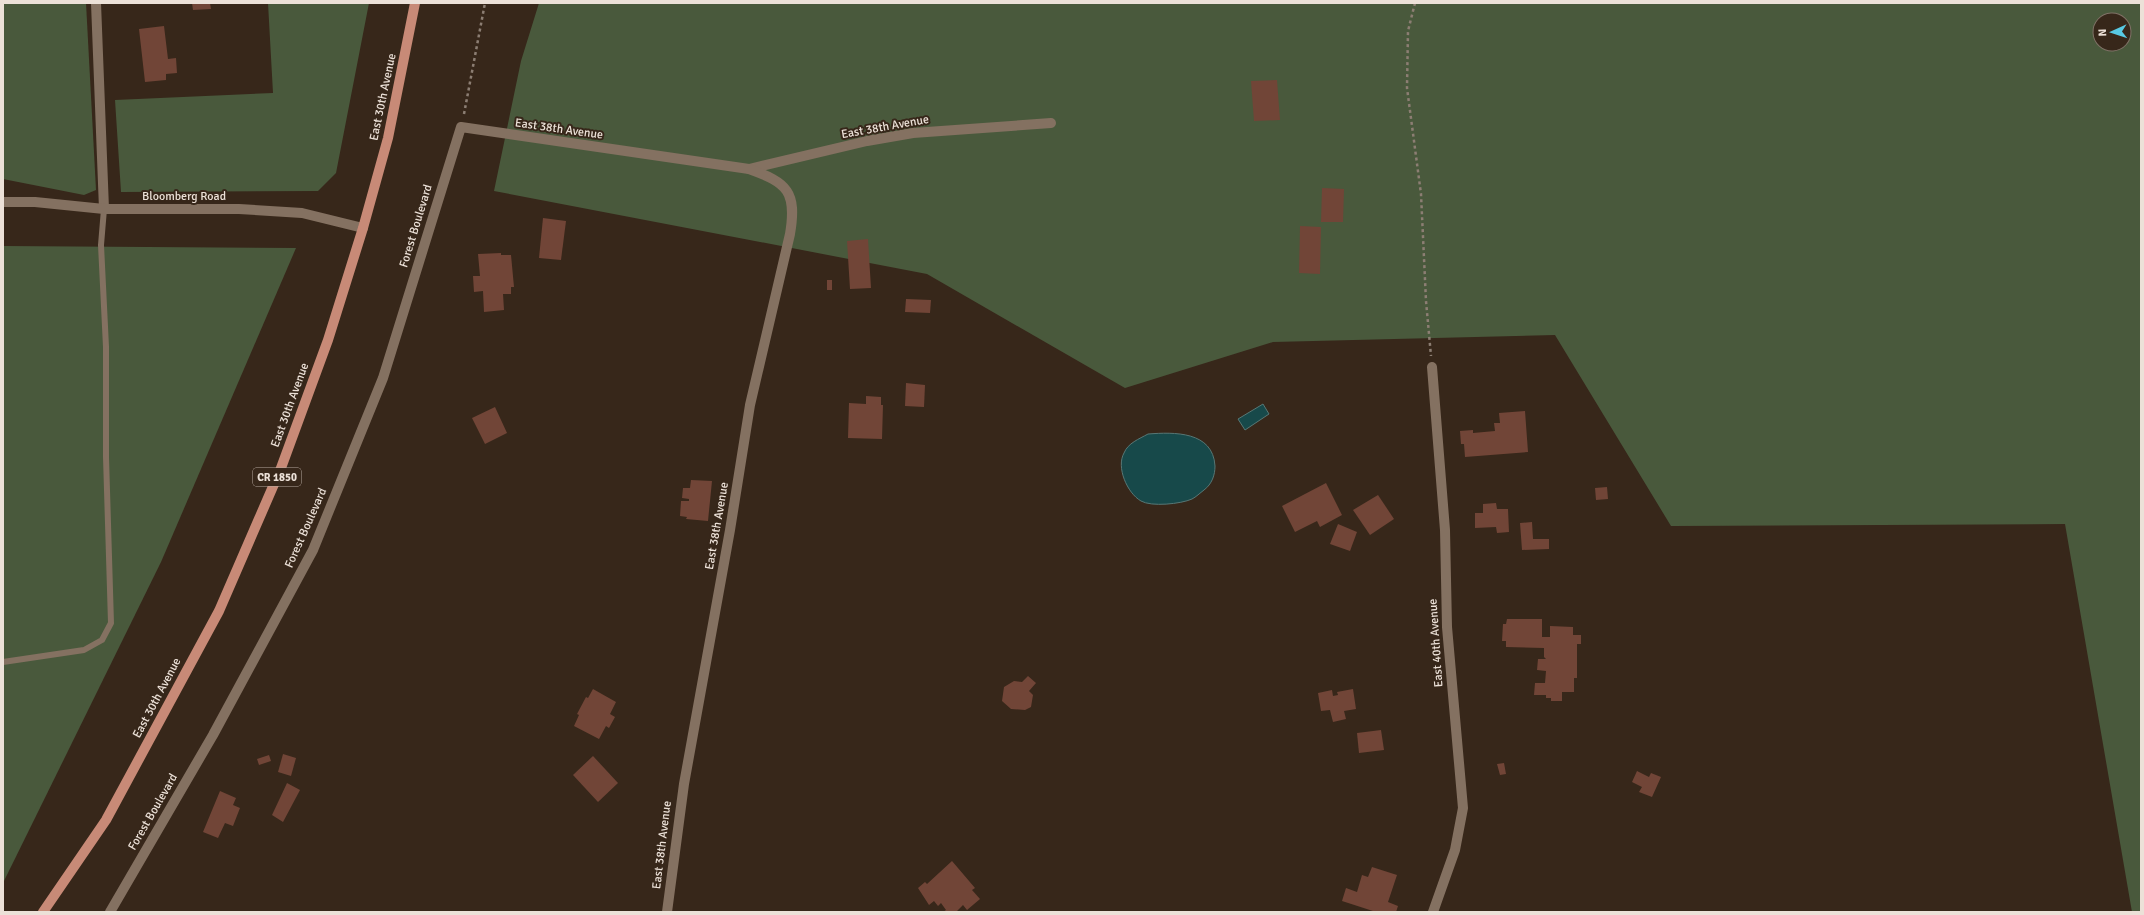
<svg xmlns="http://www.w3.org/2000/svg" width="2144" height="915" font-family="Signika,sans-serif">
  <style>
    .green { fill: #49593c; fill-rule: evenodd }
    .water { fill: #17494a; stroke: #577775 }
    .building { fill: #714537 }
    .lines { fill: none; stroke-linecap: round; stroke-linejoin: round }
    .path { stroke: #8c7e73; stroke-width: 2.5; stroke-dasharray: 3 3; stroke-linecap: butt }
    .lane { stroke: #847161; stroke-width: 6 }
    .street { stroke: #847161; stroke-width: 10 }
    .primary { stroke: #c88a77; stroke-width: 10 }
    .labels { text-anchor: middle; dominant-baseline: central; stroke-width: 4; stroke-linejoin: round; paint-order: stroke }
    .shield { fill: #37271a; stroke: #b6a99f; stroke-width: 1 }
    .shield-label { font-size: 11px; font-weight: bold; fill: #ece1d8 }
    .street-label { font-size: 12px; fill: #ece1d8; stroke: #37271a }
  </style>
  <rect width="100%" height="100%" fill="#37271a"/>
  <g class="green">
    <polygon points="3,3 86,3 96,190 84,195 3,179"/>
    <polygon points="268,3 369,3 336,173 318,191 121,192 115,100 273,93"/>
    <path d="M 539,3 L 2141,3 L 2141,912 L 2132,912 L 2065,524 L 1671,526 L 1555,335 L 1273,342 L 1125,388 L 927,274 L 494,191 L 521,61 ZM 2100,20 L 2124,20 L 2124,44 L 2100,44 Z"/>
    <polygon points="3,246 296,248 161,562 3,883"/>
  </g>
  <g class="water">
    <polygon points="1263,404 1269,414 1245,430 1238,419"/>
    <path d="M 1148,434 C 1174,432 1213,431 1215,466 C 1215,475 1212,484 1204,490 C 1200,493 1196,497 1192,499 C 1181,504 1151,507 1141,501 C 1127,493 1116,467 1124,453 C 1128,443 1139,439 1148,434 Z"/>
  </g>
  <g class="building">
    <polygon points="192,3 210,3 211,9 193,10"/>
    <polygon points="164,26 168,59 176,58 177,73 166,74 166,80 145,82 139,29"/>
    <polygon points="1277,80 1280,120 1254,121 1251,81"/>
    <polygon points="1322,188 1344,189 1343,222 1321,222"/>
    <polygon points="543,218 566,221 561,260 539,258"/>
    <polygon points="1300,226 1321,227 1320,274 1299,273"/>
    <polygon points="868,239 871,288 850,289 847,241"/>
    <polygon points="501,253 501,255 511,255 514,287 511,287 511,294 503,294 504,310 484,312 483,291 474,292 473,276 480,276 478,254"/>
    <rect x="827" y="280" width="5" height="10"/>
    <polygon points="906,299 931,300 930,313 905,312"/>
    <polygon points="906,383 925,385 924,407 905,406"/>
    <polygon points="866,396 881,397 881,405 883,405 882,439 848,438 849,403 866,404"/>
    <polygon points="495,407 507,433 485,444 472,418"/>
    <polygon points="1525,411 1528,452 1465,457 1464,444 1461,444 1460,431 1473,430 1473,433 1495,431 1494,423 1500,423 1499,413"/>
    <polygon points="691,480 712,481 708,521 686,519 687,517 680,516 681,501 689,501 689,499 682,498 683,488 690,488"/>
    <polygon points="1326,483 1342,515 1320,527 1317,521 1295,532 1282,506"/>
    <polygon points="1607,487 1608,499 1596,500 1595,488"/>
    <polygon points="1378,495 1394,519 1370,535 1353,510"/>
    <polygon points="1496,503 1497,509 1508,509 1509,532 1497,533 1496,527 1475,528 1475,513 1483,513 1483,504"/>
    <polygon points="1532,522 1533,539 1549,539 1549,549 1522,550 1520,523"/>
    <polygon points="1338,524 1357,532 1350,551 1330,544"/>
    <polygon points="1507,619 1542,619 1542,637 1550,637 1550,626 1573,627 1573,635 1581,635 1581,644 1577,644 1577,678 1574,678 1574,692 1562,692 1562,701 1551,701 1551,698 1546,698 1546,695 1534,695 1535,683 1545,683 1546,671 1537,670 1538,659 1546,659 1544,657 1544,648 1506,647 1506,641 1502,641 1503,624 1506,624"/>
    <polygon points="1028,676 1036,683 1029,691 1033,695 1031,707 1025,710 1011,709 1002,701 1004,687 1014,681 1022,682"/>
    <polygon points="593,689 616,702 610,714 615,717 609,728 606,726 599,739 574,726 579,715 577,714 586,697 588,698"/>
    <polygon points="1353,689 1356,709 1344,711 1346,719 1333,722 1330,710 1321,711 1318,693 1332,690 1333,696 1338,695 1337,692"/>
    <polygon points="1381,730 1384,750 1359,753 1357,733"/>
    <polygon points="283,754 296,758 291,776 278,772"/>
    <polygon points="269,755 271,761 259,765 257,759"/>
    <polygon points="593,756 618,783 598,802 573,775"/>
    <polygon points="1504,763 1506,774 1500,775 1497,764"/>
    <polygon points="1637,771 1649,777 1651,773 1661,777 1652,797 1639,792 1642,787 1632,782"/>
    <polygon points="287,783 300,790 283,822 272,815"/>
    <polygon points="220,791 236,798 233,805 240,808 233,826 225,823 218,838 203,832"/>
    <polygon points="952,861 975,888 972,890 980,899 967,910 963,905 956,912 943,912 946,910 941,903 938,906 934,901 929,905 918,888 925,882 927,884"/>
    <polygon points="1372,867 1397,875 1388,902 1398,906 1396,912 1376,912 1342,901 1346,888 1357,892 1362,875 1368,877"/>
  </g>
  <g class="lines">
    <g class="path">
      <polyline points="1415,3 1408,31 1407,88 1421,194 1426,301 1431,356"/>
      <polyline points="464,114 485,3"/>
    </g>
    <polyline class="lane" points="3,662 84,650 102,640 111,623 106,457 106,347 101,245 104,209"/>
    <g class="street">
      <polyline points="96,3 104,209"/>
      <polyline points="749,169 867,141 913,133 1051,123"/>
      <polyline points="3,202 35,202 104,209 239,209 302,213 363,228"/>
      <polyline points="1432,367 1445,530 1447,627 1463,808 1455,850 1433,912"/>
      <path d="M 110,912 L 213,735 L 313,550 L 383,378 L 461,127 L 749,169 C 788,183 797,192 790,234 L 750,405 L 730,530 L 684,784 L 667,912"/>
    </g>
    <polyline class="primary" points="43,912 106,820 219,611 281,468 328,340 363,228 388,138 415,3"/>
  </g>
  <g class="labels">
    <rect class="shield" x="253" y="468" width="48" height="18" rx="3"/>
    <g class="shield-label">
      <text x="277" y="477">CR 1850</text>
    </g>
    <g class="street-label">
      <text transform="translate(383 97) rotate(-78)">East 30th Avenue</text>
      <text transform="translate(885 127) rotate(-10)">East 38th Avenue</text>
      <text transform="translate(559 129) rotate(8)">East 38th Avenue</text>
      <text x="184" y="196">Bloomberg Road</text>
      <text transform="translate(416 226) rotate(-73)">Forest Boulevard</text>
      <text transform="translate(290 405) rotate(-70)">East 30th Avenue</text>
      <text transform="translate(717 526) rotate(-80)">East 38th Avenue</text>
      <text transform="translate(306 528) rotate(-66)">Forest Boulevard</text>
      <text transform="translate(1436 643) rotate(-94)">East 40th Avenue</text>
      <text transform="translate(157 698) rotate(-62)">East 30th Avenue</text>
      <text transform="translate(153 812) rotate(-60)">Forest Boulevard</text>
      <text transform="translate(662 845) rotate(-83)">East 38th Avenue</text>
    </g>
  </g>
  <rect width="2144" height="915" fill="none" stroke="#ece1d8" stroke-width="8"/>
  <g transform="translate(2112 32) rotate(267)"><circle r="19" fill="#37271a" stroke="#7f7166"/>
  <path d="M0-3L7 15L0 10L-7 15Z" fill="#58c9e3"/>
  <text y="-6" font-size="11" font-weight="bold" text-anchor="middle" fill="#ece1d8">N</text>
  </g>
</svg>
